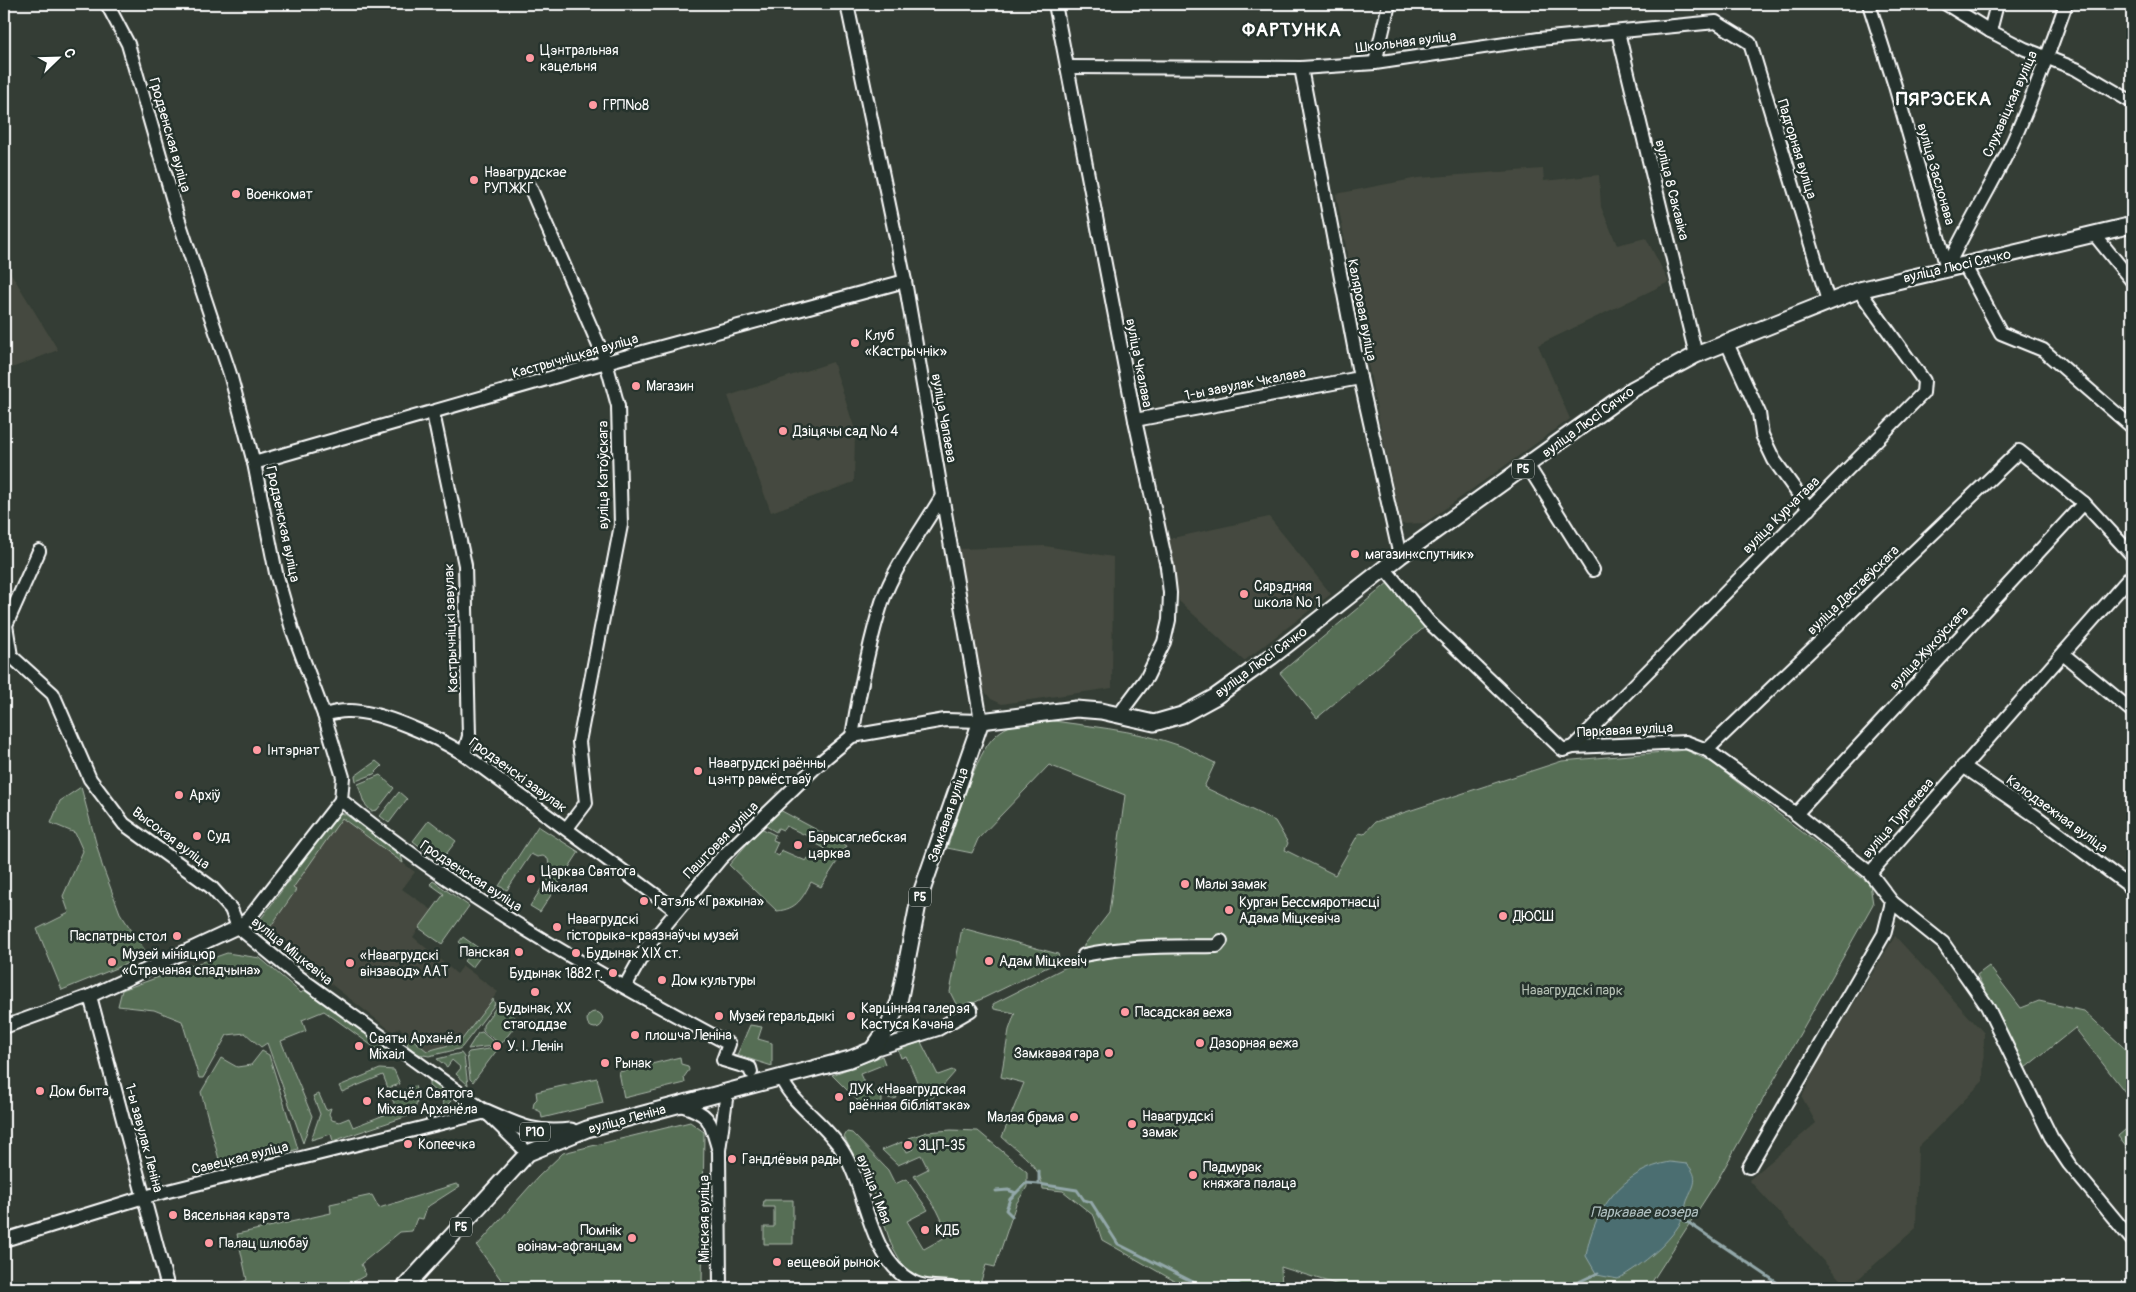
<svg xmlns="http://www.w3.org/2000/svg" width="2136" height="1292" font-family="Pangolin,sans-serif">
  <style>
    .built { fill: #454a3f }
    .green { fill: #566e54; stroke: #aab6aa }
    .water { fill: #4b6e71; stroke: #93a8aa }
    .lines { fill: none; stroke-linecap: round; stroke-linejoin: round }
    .stream { stroke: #93a8aa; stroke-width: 3 }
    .minor-casing { stroke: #fff; stroke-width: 16 }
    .major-casing { stroke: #fff; stroke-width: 19 }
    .minor { stroke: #26332d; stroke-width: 12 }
    .major { stroke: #26332d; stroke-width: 15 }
    .poi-dot { fill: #ff9aa2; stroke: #26332d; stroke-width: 2 }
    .labels { text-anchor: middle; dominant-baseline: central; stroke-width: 5; stroke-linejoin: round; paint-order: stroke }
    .shield { fill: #26332d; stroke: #bec2c0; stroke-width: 1 }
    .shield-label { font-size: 12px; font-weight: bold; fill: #fff }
    .street-label { font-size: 14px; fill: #fff; stroke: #26332d }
    .poi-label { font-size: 14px; fill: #fff; stroke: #26332d; text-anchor: start }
    .park-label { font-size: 14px; fill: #b3beb2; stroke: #26332d }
    .water-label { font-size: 15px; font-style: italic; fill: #aebebf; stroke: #26332d }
    .district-label { font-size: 19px; font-weight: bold; letter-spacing: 1px; fill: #fff; stroke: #26332d }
  </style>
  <rect width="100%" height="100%" fill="#343d35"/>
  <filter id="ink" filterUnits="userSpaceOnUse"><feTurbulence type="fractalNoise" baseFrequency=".02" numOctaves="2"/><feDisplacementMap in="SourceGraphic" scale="10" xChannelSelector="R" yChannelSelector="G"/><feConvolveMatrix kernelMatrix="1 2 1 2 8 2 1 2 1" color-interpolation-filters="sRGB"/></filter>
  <g filter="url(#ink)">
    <g class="built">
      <polygon points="1543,169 1544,181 1599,175 1601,207 1617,245 1646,238 1669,282 1538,345 1570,419 1425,523 1401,524 1377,410 1336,194 1418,178"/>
      <polygon points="4,262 58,350 4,371"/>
      <polygon points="833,362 855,430 854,482 771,512 728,396"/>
      <polygon points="1269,517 1331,594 1244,661 1179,601 1168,539"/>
      <polygon points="1045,546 1113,557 1112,688 1002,704 991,699 982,688 959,549"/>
      <polygon points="342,818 415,872 402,889 432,910 413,937 457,974 463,966 498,992 457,1044 427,1051 399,1027 394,1033 327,981 319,975 318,976 264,936 296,891 293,888 311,861"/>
      <polygon points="1895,936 1984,1033 1983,1081 1918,1147 1916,1228 1848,1288 1749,1180 1816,1123 1802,1097 1818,1063"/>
    </g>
    <g class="green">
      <polygon points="1389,582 1426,626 1317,718 1280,673"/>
      <path d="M 1034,718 C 1083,726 1134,729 1181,746 C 1193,751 1204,758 1215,763 L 1204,787 L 1275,821 L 1288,843 L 1285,850 L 1335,875 L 1359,833 L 1364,834 L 1375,822 L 1562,761 L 1686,750 L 1711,762 L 1870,884 L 1873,904 L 1717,1181 L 1648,1288 L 1348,1288 L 1281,1267 L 1282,1288 L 1187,1288 L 1102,1240 L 1094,1216 L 1063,1191 L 1043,1189 C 1041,1165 1018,1152 1002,1137 L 1024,1083 L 1001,1077 L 1009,1030 L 1015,1013 L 994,1009 L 993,1004 L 1068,966 L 1109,913 L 1125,795 L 1049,765 L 978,839 L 972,853 L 947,848 C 957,820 975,753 996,735 C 1007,725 1020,722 1034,718 Z"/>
      <polygon points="376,761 382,766 374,774 356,781 355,776"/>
      <polygon points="380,775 394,788 377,810 371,811 364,803 358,784"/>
      <polygon points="81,787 102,865 120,913 148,955 62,990 37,929 69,913 63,896 83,851 75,833 51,823 60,801"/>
      <polygon points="399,792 407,799 389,823 380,816"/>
      <path d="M 778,809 L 847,846 L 821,887 L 811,882 C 802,899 797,909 777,911 L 729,865 L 761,828 L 775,835 L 773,840 L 778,842 L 773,853 L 779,856 L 781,850 L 806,861 L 808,858 L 818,862 L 823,860 L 826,853 L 824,848 L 815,843 L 816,840 L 786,826 L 783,830 L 778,828 L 776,832 L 764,825 Z"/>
      <polygon points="339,813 345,814 401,855 403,863 342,818 293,888 296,890 264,936 258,929 260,920"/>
      <polygon points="429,820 456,841 440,862 413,841"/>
      <polygon points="538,826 579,852 540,912 530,906 554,869 549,865 548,859 543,856 537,857 531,854 507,890 499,886"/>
      <polygon points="433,881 469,906 442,944 419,928 444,894 430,884"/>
      <polygon points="962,928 1058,954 1060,961 959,1010 950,992"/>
      <polygon points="463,937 484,952 472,968 464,961 470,953 459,942"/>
      <polygon points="227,953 260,958 301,993 305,990 398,1058 393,1061 324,1011 302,1020 306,1031 281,1041 312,1116 303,1143 267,1043 261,1047 245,1033 227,1035 203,1078 199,1078 182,1021 154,1010 118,1006 122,990"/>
      <polygon points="1989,966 2021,1008 2039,1001 2084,1011 2132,1055 2132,1101 2075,1028 2025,1068 1977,975"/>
      <polygon points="493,999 495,1004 462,1047 459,1049 429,1056 418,1054 408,1046 405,1033 427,1051 460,1042"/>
      <polygon points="497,1006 502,1006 519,1021 502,1043 499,1043 483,1031 483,1025"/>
      <circle cx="595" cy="1020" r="8"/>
      <polygon points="750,1025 762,1027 758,1039 772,1043 772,1066 737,1055"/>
      <polygon points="482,1032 495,1043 493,1046 468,1049 478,1033"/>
      <polygon points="921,1042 938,1075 952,1070 955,1072 928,1103 928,1107 906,1056 901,1058 898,1050"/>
      <polygon points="495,1048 497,1050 473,1082 470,1079 467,1054 469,1052"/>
      <polygon points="262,1051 269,1055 298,1149 231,1169 221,1167 201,1092 221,1058 237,1067 251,1065"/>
      <polygon points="461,1053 464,1057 468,1085 456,1074 461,1068 452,1060 447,1067 437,1059"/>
      <polygon points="882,1056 885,1064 860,1074 869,1094 876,1092 882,1097 882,1103 867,1110 832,1075"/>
      <polygon points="680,1057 681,1064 688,1066 689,1070 684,1077 685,1083 624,1098 619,1072"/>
      <polygon points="380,1069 394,1070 400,1084 388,1088 383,1075 342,1092 339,1086"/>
      <polygon points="597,1078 603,1103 542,1118 541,1112 533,1108 534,1102 537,1099 536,1092"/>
      <polygon points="429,1081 433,1081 449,1094 451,1101 444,1108 441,1096 429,1086"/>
      <polygon points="891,1084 897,1098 893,1099 888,1098 885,1091 886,1086"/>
      <path d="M 415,1086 C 419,1098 418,1105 411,1115 L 333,1141 L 331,1134 L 311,1140 L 320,1114 L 313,1096 L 319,1094 L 326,1110 L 331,1108 L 329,1114 L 332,1120 L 339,1122 L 349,1118 L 353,1127 L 397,1110 L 391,1096 Z"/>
      <polygon points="690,1122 704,1132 702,1288 507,1288 477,1246 538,1177 563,1153"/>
      <polygon points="2132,1124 2132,1155 2118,1136"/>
      <polygon points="951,1130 978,1131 1027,1172 1027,1187 1016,1204 995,1267 986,1265 980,1284 927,1282 904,1267 891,1244 874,1193 844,1137 847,1132 852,1133 888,1170 895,1184 906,1179 928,1210 907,1221 924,1249 949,1235 937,1210 914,1176 928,1169 921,1155 898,1165 882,1150 902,1142 907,1152 914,1149 909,1138 927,1132"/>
      <polygon points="456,1184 460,1186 427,1207 423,1219 417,1218 412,1231 400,1232 361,1264 366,1275 343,1288 332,1288 331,1285 325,1288 227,1288 247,1280 237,1234 331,1213 330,1204 372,1195 379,1208"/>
      <polygon points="764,1200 793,1200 793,1244 764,1244 764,1227 774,1227 774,1207 763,1207"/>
    </g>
    <path class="water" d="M 1670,1162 L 1687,1164 C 1700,1178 1694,1185 1687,1201 C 1685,1206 1686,1211 1684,1216 C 1672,1242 1642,1265 1618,1279 L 1597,1275 L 1586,1256 C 1593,1210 1623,1170 1670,1162 Z"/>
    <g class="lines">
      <g class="stream">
        <polyline points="1039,1171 1039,1184 1077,1190 1084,1200 1091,1202 1118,1244 1199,1285 1238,1284 1244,1288"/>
        <polyline points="996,1191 1008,1190 1016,1193"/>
        <polyline points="1012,1216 1006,1210 1010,1199 1026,1183 1039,1184"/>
        <polyline points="1680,1217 1785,1288"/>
        <polyline points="1529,1288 1572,1285 1598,1273"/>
      </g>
      <defs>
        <g id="minor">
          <polyline points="107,4 128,44 178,218 230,374 254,463 276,573 292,629 324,715 343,777 341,800"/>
          <polyline points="1055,4 1135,420 1167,567 1170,593 1169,620 1164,642 1147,677 1118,716"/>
          <polyline points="1869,4 1895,86 1947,268"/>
          <polyline points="1946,4 1990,31 2025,49 2076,69 2132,102"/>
          <polyline points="1990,31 1997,4"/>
          <polyline points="1618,32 1696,355"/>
          <polyline points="1375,63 1389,4"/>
          <polyline points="1067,67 1301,68 1375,63 1539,39 1716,22 1750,43 1828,301"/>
          <polyline points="1301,68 1360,378 1400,556"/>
          <polyline points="530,187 606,362 618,406 621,525 579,742 586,803 567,828"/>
          <polyline points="2094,234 2132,281"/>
          <polyline points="1964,264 2001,333 2043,350 2132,427"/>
          <path d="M 1947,268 C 1967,224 1994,183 2014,139 C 2034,95 2050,49 2066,4"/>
          <polyline points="1726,341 1759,413 1762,435 1774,460 1809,509"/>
          <polyline points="433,413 465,565 469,736 464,754"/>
          <polyline points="1135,420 1360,378"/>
          <polyline points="254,463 606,362 905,281"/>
          <polyline points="1528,466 1593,570"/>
          <polyline points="39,551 6,625 11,656 53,694 90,779 124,824 211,887 231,909 238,927 299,977 486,1112 528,1153"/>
          <polyline points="1385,569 1429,622 1563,750 1573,747 1686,742 1707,750 1796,814 1870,873"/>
          <polyline points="2063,654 2132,711"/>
          <path d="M 324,715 C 331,713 339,711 347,711 C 380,710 436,737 464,754 L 676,910"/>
          <path d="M 852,736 C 859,695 869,642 882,602 C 895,565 922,530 942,496"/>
          <polyline points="1573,747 1923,393 1924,381 1859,290"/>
          <polyline points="1707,750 2019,451 2084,503 2132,555"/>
          <polyline points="1963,766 2037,817 2132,888"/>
          <path d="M 341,800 C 460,897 594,972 729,1044 L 723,1060 L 750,1068 L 751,1072"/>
          <polyline points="1796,814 2084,503"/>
          <polyline points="1892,902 1943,943 1987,1006 2051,1137 2069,1164 2132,1240"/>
          <path d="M 1084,955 C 1132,945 1169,947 1217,946 L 1221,941"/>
          <polyline points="628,981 647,947 721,858 823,760 852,736 945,720 981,721 905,281 847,4"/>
          <polyline points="90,996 168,1288"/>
          <polyline points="4,1027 90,996 238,927 250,917 341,800"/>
          <polyline points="872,1050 938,1029 971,1010"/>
          <path d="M 781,1078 C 794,1106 825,1123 842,1150 C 868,1190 867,1258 913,1282 C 925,1288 938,1287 951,1288"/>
          <path d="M 681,1105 C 710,1114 710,1120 718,1148"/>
          <polyline points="1749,1167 1884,934 1892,902 1870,873 2132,575"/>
          <polyline points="4,1240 144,1197 486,1112"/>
          <polyline points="720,1288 719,1150 727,1092"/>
        </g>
        <g id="major">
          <path d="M 486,1112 C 520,1127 533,1135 571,1131"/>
          <polyline points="404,1288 528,1153 587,1129 850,1059 872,1050 887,1029 899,1002 919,899 981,721 1076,709 1101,711 1154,723 1182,715 1215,697 1271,657 1400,556 1633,389 1696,355 1859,290 2132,225"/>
        </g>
      </defs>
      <use href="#minor" class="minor-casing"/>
      <use href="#major" class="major-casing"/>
      <use href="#minor" class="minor"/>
      <use href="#major" class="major"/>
    </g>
  </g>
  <g class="poi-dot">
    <circle cx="530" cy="58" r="5"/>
    <circle cx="593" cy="105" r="5"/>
    <circle cx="474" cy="180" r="5"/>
    <circle cx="236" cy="194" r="5"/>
    <circle cx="855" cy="343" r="5"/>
    <circle cx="636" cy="386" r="5"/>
    <circle cx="783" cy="431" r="5"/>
    <circle cx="1355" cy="554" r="5"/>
    <circle cx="1244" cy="594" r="5"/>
    <circle cx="257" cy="750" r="5"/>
    <circle cx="698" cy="771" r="5"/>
    <circle cx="179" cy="795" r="5"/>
    <circle cx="197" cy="836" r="5"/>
    <circle cx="798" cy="845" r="5"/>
    <circle cx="531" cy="879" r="5"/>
    <circle cx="1185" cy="884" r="5"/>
    <circle cx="644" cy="901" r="5"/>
    <circle cx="1229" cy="910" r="5"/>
    <circle cx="1503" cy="916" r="5"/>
    <circle cx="557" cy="927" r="5"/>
    <circle cx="177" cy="936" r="5"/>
    <circle cx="519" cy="952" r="5"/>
    <circle cx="576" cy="953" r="5"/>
    <circle cx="989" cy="961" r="5"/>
    <circle cx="112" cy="962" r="5"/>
    <circle cx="350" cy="963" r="5"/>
    <circle cx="613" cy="973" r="5"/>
    <circle cx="662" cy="980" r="5"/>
    <circle cx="535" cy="992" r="5"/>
    <circle cx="1125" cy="1012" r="5"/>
    <circle cx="719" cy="1016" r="5"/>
    <circle cx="851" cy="1016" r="5"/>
    <circle cx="635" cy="1035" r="5"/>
    <circle cx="1200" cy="1043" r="5"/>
    <circle cx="359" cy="1046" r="5"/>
    <circle cx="497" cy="1046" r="5"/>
    <circle cx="1109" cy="1053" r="5"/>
    <circle cx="605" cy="1063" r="5"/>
    <circle cx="40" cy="1091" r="5"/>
    <circle cx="839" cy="1097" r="5"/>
    <circle cx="367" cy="1101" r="5"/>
    <circle cx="1074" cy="1117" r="5"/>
    <circle cx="1132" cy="1124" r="5"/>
    <circle cx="408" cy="1144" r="5"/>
    <circle cx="908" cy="1145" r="5"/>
    <circle cx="732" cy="1159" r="5"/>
    <circle cx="1193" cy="1175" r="5"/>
    <circle cx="173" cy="1215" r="5"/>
    <circle cx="925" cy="1230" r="5"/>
    <circle cx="632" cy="1238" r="5"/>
    <circle cx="209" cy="1243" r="5"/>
    <circle cx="777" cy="1262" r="5"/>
  </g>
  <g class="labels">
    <g class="shield">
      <rect x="1512" y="459.5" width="22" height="19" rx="4"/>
      <rect x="909" y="887.5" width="22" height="19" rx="4"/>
      <rect x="520" y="1122.5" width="30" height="19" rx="4"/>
      <rect x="450" y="1217.5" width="22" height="19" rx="4"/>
    </g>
    <g class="shield-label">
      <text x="1523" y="469">Р5</text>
      <text x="920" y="897">Р5</text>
      <text x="535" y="1132">Р10</text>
      <text x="461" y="1227">Р5</text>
    </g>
    <g class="street-label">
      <text transform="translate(1406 42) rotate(-7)">Школьная вуліца</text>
      <text transform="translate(2010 104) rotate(-66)">Слухавіцкая вуліца</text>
      <text transform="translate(170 135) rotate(74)">Гродзенская вуліца</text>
      <text transform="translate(1797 149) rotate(73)">Падгорная вуліца</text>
      <text transform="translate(1936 174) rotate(74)">вуліца Заслонава</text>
      <text transform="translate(1672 190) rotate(76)">вуліца 8 Сакавіка</text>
      <text transform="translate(1957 266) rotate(-13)">вуліца Люсі Сячко</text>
      <text transform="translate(1362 310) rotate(79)">Каляровая вуліца</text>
      <text transform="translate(575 356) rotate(-16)">Кастрычніцкая вуліца</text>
      <text transform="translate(1139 363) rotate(79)">вуліца Чкалава</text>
      <text transform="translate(1245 384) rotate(-11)">1-ы завулак Чкалава</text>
      <text transform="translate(944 418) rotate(80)">вуліца Чапаева</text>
      <text transform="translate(1588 422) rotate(-36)">вуліца Люсі Сячко</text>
      <text transform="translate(603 475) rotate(-90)">вуліца Катоўскага</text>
      <text transform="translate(1781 515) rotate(-45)">вуліца Курчатава</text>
      <text transform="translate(283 524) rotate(78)">Гродзенская вуліца</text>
      <text transform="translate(1853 590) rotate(-44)">вуліца Дастаеўскага</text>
      <text transform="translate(451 628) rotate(-92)">Кастрычніцкі завулак</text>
      <text transform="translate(1929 648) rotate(-47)">вуліца Жукоўскага</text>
      <text transform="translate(1261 662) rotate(-36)">вуліца Люсі Сячко</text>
      <text transform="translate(1625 730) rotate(-3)">Паркавая вуліца</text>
      <text transform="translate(518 775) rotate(36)">Гродзенскі завулак</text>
      <text transform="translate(2057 814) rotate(36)">Калодзежная вуліца</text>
      <text transform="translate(948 815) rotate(-71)">Замкавая вуліца</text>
      <text transform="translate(1898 818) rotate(-49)">вуліца Тургенева</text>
      <text transform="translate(171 838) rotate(37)">Высокая вуліца</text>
      <text transform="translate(721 840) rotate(-46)">Паштовая вуліца</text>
      <text transform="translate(471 876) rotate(33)">Гродзенская вуліца</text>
      <text transform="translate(292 951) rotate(39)">вуліца Міцкевіча</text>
      <text transform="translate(627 1119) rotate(-15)">вуліца Леніна</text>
      <text transform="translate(144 1138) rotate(75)">1-ы завулак Леніна</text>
      <text transform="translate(240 1158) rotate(-14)">Савецкая вуліца</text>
      <text transform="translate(874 1189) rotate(69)">вуліца 1 Мая</text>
      <text transform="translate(704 1219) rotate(-90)">Мінская вуліца</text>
    </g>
    <g class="poi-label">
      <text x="540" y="50">Цэнтральная<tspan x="540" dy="16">кацельня</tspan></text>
      <text x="603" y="105">ГРП№8</text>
      <text x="484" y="172">Навагрудскае<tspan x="484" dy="16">РУП ЖКГ</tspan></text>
      <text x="246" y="194">Военкомат</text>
      <text x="865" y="335">Клуб<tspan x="865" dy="16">«Кастрычнік»</tspan></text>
      <text x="646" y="386">Магазин</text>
      <text x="793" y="431">Дзіцячы сад № 4</text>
      <text x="1365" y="554">магазин«спутник»</text>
      <text x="1254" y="586">Сярэдняя<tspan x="1254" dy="16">школа № 1</tspan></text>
      <text x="267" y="750">Інтэрнат</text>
      <text x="708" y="763">Навагрудскі раённы<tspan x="708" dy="16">цэнтр рамёстваў</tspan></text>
      <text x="189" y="795">Архіў</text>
      <text x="207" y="836">Суд</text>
      <text x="808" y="837">Барысаглебская<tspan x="808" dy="16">царква</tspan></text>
      <text x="541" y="871">Царква Святога<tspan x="541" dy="16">Мікалая</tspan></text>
      <text x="1195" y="884">Малы замак</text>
      <text x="654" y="901">Гатэль «Гражына»</text>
      <text x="1239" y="902">Курган Бессмяротнасці<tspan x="1239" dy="16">Адама Міцкевіча</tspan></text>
      <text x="1513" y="916">ДЮСШ</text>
      <text x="567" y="919">Навагрудскі<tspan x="567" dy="16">гісторыка-краязнаўчы музей</tspan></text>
      <text x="167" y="936" text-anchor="end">Паспатрны стол</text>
      <text x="509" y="952" text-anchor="end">Панская</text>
      <text x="586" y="953">Будынак XIX ст.</text>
      <text x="122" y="954">Музей мініяцюр<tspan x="122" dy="16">«Страчаная спадчына»</tspan></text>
      <text x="360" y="955">«Навагрудскі<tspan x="360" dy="16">вінзавод» ААТ</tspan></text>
      <text x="999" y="961">Адам Міцкевіч</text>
      <text x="603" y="973" text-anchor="end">Будынак 1882 г.</text>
      <text x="672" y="980">Дом культуры</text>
      <text x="535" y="1008" text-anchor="middle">Будынак, XX<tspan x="535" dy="16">стагоддзе</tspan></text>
      <text x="861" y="1008">Карцінная галерэя<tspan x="861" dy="16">Кастуся Качана</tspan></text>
      <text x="1135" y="1012">Пасадская вежа</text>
      <text x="729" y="1016">Музей геральдыкі</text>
      <text x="645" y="1035">плошча Леніна</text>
      <text x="369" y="1038">Святы Арханёл<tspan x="369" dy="16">Міхаіл</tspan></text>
      <text x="1210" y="1043">Дазорная вежа</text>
      <text x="507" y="1046">У. І. Ленін</text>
      <text x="1099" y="1053" text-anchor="end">Замкавая гара</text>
      <text x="615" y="1063">Рынак</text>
      <text x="849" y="1089">ДУК «Навагрудская<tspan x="849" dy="16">раённая бібліятэка»</tspan></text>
      <text x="50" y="1091">Дом быта</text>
      <text x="377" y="1093">Касцёл Святога<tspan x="377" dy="16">Міхала Арханёла</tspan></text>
      <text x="1142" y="1116">Навагрудскі<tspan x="1142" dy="16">замак</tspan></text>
      <text x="1064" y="1117" text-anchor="end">Малая брама</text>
      <text x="418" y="1144">Копеечка</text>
      <text x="918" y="1145">3ЦП-35</text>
      <text x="742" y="1159">Гандлёвыя рады</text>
      <text x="1203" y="1167">Падмурак<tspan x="1203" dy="16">княжага палаца</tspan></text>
      <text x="183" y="1215">Вясельная карэта</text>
      <text x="622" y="1230" text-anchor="end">Помнік<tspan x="622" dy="16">воінам-афганцам</tspan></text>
      <text x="935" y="1230">КДБ</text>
      <text x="219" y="1243">Палац шлюбаў</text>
      <text x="787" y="1262">вещевой рынок</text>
    </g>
    <g class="park-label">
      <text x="1572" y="990">Навагрудскі парк</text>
    </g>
    <g class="water-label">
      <text x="1644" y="1212">Паркавае возера</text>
    </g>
    <g class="district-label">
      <text x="1292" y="30">ФАРТУНКА</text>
      <text x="1944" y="99">ПЯРЭСЕКА</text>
    </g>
  </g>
  <rect width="2136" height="1292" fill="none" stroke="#26332d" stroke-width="20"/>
  <rect x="10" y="10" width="2116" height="1272" fill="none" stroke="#fff" stroke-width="2" filter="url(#ink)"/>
  <g transform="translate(58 58) rotate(67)" stroke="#26332d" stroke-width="4" paint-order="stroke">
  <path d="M0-4L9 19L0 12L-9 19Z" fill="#ffffff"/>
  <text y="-8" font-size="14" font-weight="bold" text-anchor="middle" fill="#ffffff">С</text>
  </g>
</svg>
